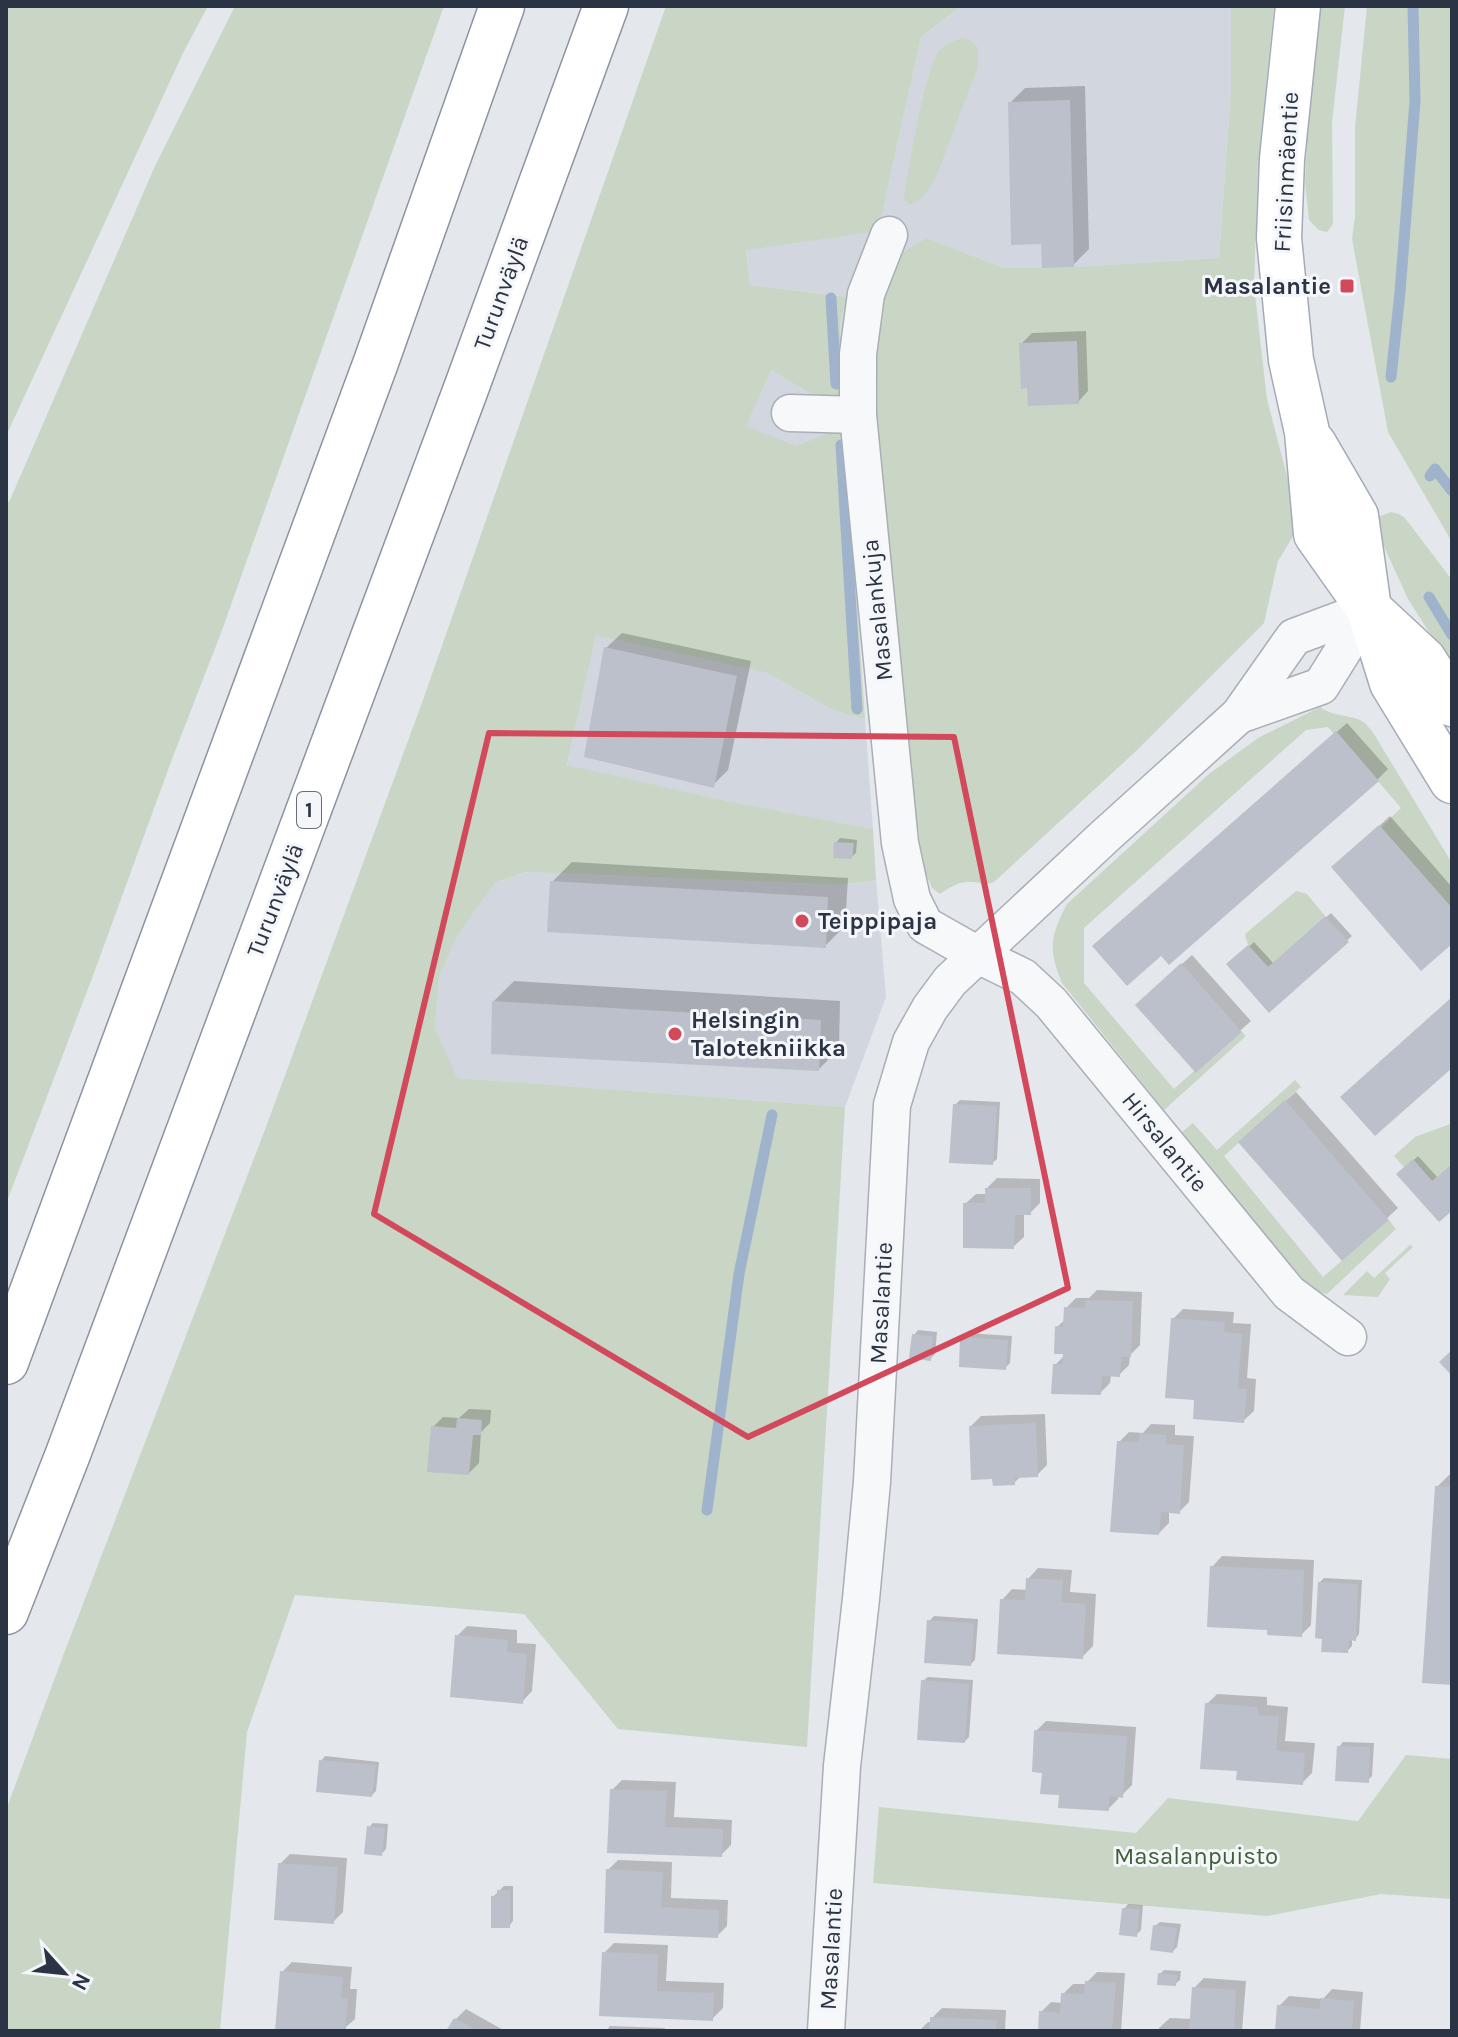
<svg xmlns="http://www.w3.org/2000/svg" width="1458" height="2037" font-family="Karla,sans-serif">
  <style>
    .built { fill: #d2d6de }
    .green { fill: #c9d6c5 }
    .shadow { fill: #0003 }
    .lines { fill: none; stroke-linecap: round; stroke-linejoin: round }
    .stream { stroke: #9fb4cc; stroke-width: 11 }
    .building { fill: #bbc0ca }
    .minor-casing { stroke: #a9aeb7; stroke-width: 39 }
    .major-casing { stroke: #a3abb8; stroke-width: 47 }
    .highway-casing { stroke: #8b94a3; stroke-width: 47 }
    .minor { stroke: #f7f8fa; stroke-width: 36 }
    .major { stroke: #fff; stroke-width: 44 }
    .highway { stroke: #fff; stroke-width: 44 }
    .marked { fill: none; stroke: #d1495b; stroke-width: 6; stroke-linejoin: round }
    .poi-dot { fill: #d1495b; stroke: #f4f6f9; stroke-width: 3 }
    .labels { text-anchor: middle; dominant-baseline: central; stroke-width: 6; stroke-linejoin: round; paint-order: stroke }
    .shield { fill: #f4f6f9; stroke: #676e7b; stroke-width: 2 }
    .shield-label { font-size: 22px; font-weight: bold; fill: #2b3445 }
    .street-label { font-size: 24px; fill: #2b3445; stroke: #f4f6f9 }
    .poi-label { font-size: 24px; font-weight: bold; fill: #2b3445; stroke: #f4f6f9; text-anchor: start }
    .park-label { font-size: 24px; fill: #3f6138; stroke: #f4f6f9 }
  </style>
  <rect width="100%" height="100%" fill="#e4e7ec"/>
  <g class="built">
    <polygon points="961,6 1231,6 1231,90 1219,258 1074,267 1004,268 927,238 876,319 878,424 845,426 796,446 745,427 771,370 824,402 844,403 840,323 847,297 750,285 746,249 878,230 921,37"/>
    <polygon points="596,634 767,673 835,711 865,719 873,829 713,798 567,766"/>
    <polygon points="528,872 841,885 876,880 886,997 845,1107 456,1078 435,1028 439,978 457,936 496,882"/>
  </g>
  <g class="green">
    <polygon points="6,6 208,6 184,51 6,436"/>
    <polygon points="235,6 444,6 221,633 172,759 94,973 6,1204 6,504 10,500 155,166"/>
    <polygon points="666,6 961,6 921,37 878,231 746,250 750,285 847,297 840,323 844,403 824,402 771,370 746,426 796,446 845,426 865,719 835,711 767,673 596,635 567,765 713,798 873,829 876,880 841,885 527,872 496,882 457,936 439,978 435,1028 457,1078 845,1107 807,1747 618,1729 524,1614 295,1595 247,1732 220,2031 6,2031 6,1810 63,1656 266,1127 423,700"/>
    <path d="M 1231,6 L 1274,6 L 1258,166 L 1254,286 L 1267,399 L 1296,511 L 1295,533 L 1278,561 L 1264,623 L 1134,753 L 994,882 C 983,886 976,881 966,882 C 956,883 947,889 940,894 L 932,888 L 920,860 L 919,833 L 909,787 L 880,514 L 876,319 L 898,255 L 927,238 L 1004,268 L 1074,267 L 1219,258 L 1231,90 Z"/>
    <polygon points="1321,6 1345,6 1332,122 1333,224 1327,232 1319,230 1309,220 1305,182 1308,119"/>
    <polygon points="1367,6 1452,6 1452,542 1388,432 1352,239 1355,217 1355,128"/>
    <path d="M 963,38 L 971,41 L 978,48 L 978,66 L 935,180 L 922,198 L 910,205 L 904,199 C 909,170 924,67 941,49 C 947,43 956,40 963,38 Z"/>
    <polygon points="1391,512 1399,514 1405,518 1452,580 1452,668 1408,599 1376,529 1378,517"/>
    <path d="M 1320,707 C 1335,718 1353,714 1365,723 C 1368,726 1371,730 1374,734 L 1452,863 L 1452,908 L 1381,827 L 1401,808 L 1336,732 L 1334,734 L 1328,727 L 1306,730 L 1084,928 L 1084,983 L 1174,1089 L 1194,1071 L 1196,1073 L 1242,1032 L 1246,1036 L 1164,1110 L 1062,983 C 1048,950 1050,936 1067,904 L 1209,774 L 1258,738 Z"/>
    <polygon points="1296,891 1307,894 1325,916 1268,967 1248,945 1245,934"/>
    <polygon points="1295,1080 1301,1087 1224,1156 1323,1277 1389,1220 1396,1229 1327,1294 1315,1291 1296,1275 1182,1132 1193,1123 1217,1150"/>
    <polygon points="1450,1124 1452,1124 1452,1164 1432,1181 1413,1160 1404,1167 1394,1156 1415,1137"/>
    <polygon points="1410,1245 1413,1247 1385,1273 1390,1279 1378,1297 1343,1295 1367,1271 1374,1278"/>
    <polygon points="1406,1755 1452,1759 1452,1899 1381,1894 1267,1916 873,1883 879,1807 1136,1833 1168,1798 1358,1821"/>
  </g>
  <g class="shadow">
    <polygon points="1085,86 1089,249 1073,265 1043,242 1010,103 1025,88"/>
    <polygon points="1086,331 1088,391 1078,402 1029,386 1021,344 1032,333"/>
    <polygon points="622,633 751,661 728,770 713,785 606,648"/>
    <polygon points="1347,723 1388,769 1378,779 1169,962 1161,953 1104,936"/>
    <polygon points="1390,816 1452,887 1452,941 1344,858"/>
    <polygon points="840,838 857,840 856,853 851,857 836,843"/>
    <polygon points="572,862 848,878 845,926 825,946 552,882"/>
    <polygon points="1331,913 1352,936 1269,1010 1229,964 1254,942 1274,964"/>
    <polygon points="1192,955 1251,1021 1196,1070 1148,995"/>
    <polygon points="514,981 840,1001 839,1049 819,1069 494,1001"/>
    <polygon points="1296,1092 1398,1208 1343,1259 1250,1132"/>
    <polygon points="960,1100 1000,1102 997,1159 992,1163 955,1105"/>
    <polygon points="1418,1156 1438,1178 1452,1166 1452,1208 1399,1174"/>
    <polygon points="997,1178 1040,1179 1040,1203 1030,1213 1024,1213 1024,1237 1013,1247 965,1204 976,1194 987,1194 987,1188"/>
    <polygon points="1097,1290 1142,1292 1140,1345 1130,1355 1129,1365 1119,1375 1111,1375 1110,1383 1100,1393 1055,1365 1065,1355 1057,1327 1066,1319 1066,1308 1076,1298 1089,1298"/>
    <polygon points="1183,1309 1234,1312 1233,1323 1251,1324 1247,1378 1256,1379 1254,1411 1243,1421 1196,1398 1173,1319"/>
    <polygon points="918,1330 937,1332 935,1354 930,1359 914,1335"/>
    <polygon points="967,1333 1012,1336 1010,1363 1005,1368 962,1338"/>
    <polygon points="469,1409 491,1410 490,1423 481,1432 479,1463 469,1473 433,1427 443,1417 459,1418"/>
    <polygon points="1045,1414 1047,1465 1037,1475 1021,1476 1014,1483 971,1426 981,1416"/>
    <polygon points="1151,1424 1175,1425 1175,1435 1194,1436 1189,1502 1179,1512 1169,1511 1169,1523 1159,1533 1119,1442 1129,1432 1143,1433"/>
    <polygon points="1452,1472 1452,1683 1437,1487"/>
    <polygon points="1222,1556 1314,1560 1311,1625 1301,1635 1269,1628 1212,1567"/>
    <polygon points="1038,1568 1072,1570 1070,1592 1096,1594 1093,1646 1083,1656 1002,1600 1012,1589 1028,1590 1028,1579"/>
    <polygon points="1324,1578 1362,1580 1359,1634 1355,1639 1352,1639 1352,1646 1347,1651 1320,1582"/>
    <polygon points="934,1616 978,1619 975,1660 971,1664 929,1621"/>
    <polygon points="467,1626 517,1630 517,1643 536,1644 532,1691 522,1702 457,1636"/>
    <polygon points="928,1677 973,1680 969,1737 965,1741 923,1681"/>
    <polygon points="1217,1694 1267,1697 1267,1705 1288,1707 1285,1741 1315,1743 1312,1773 1302,1783 1239,1769 1207,1704"/>
    <polygon points="1046,1721 1136,1727 1132,1785 1122,1795 1118,1795 1118,1799 1108,1809 1062,1793 1044,1771 1036,1731"/>
    <polygon points="1343,1742 1374,1743 1372,1776 1368,1780 1339,1747"/>
    <polygon points="325,1756 379,1762 376,1791 372,1795 321,1761"/>
    <polygon points="622,1780 676,1782 674,1817 732,1820 731,1845 721,1855 609,1851 612,1790"/>
    <polygon points="373,1823 388,1824 386,1849 381,1854 369,1827"/>
    <polygon points="290,1854 347,1858 343,1912 333,1922 280,1864"/>
    <polygon points="618,1860 672,1862 671,1898 728,1900 727,1926 717,1936 606,1932 608,1870"/>
    <polygon points="504,1886 513,1886 513,1921 509,1926 493,1897"/>
    <polygon points="1128,1904 1143,1905 1141,1930 1136,1935 1124,1909"/>
    <polygon points="1160,1922 1181,1924 1177,1947 1173,1951 1155,1926"/>
    <polygon points="614,1943 668,1945 666,1981 724,1983 723,2008 712,2019 601,2015 604,1953"/>
    <polygon points="292,1962 352,1967 350,1989 357,1989 355,2019 346,2027 346,2031 277,2031 282,1972"/>
    <polygon points="1164,1970 1181,1971 1180,1980 1175,1984 1160,1974"/>
    <polygon points="1097,1972 1125,1973 1121,2031 1040,2031 1041,2012 1051,2002 1063,2003 1063,1994 1073,1984 1087,1984 1087,1982"/>
    <polygon points="1204,1978 1246,1981 1242,2031 1159,2031 1159,2028 1170,2018 1192,2019 1194,1988"/>
    <polygon points="1332,1989 1363,1992 1360,2031 1277,2031 1279,2006 1289,1996 1323,1999"/>
    <polygon points="942,2008 1006,2010 1005,2031 919,2031 928,2022 932,2022 932,2018"/>
    <polygon points="466,2009 505,2031 449,2031 456,2019"/>
    <polygon points="610,2026 665,2028 664,2031 606,2031"/>
  </g>
  <g class="lines">
    <g class="stream">
      <polyline points="831,298 836,384"/>
      <polyline points="1391,377 1400,292 1415,101 1413,6"/>
      <polyline points="841,445 857,709"/>
      <polyline points="1430,476 1435,469 1452,491"/>
      <polyline points="1429,597 1452,635"/>
      <polyline points="707,1510 739,1274 772,1115"/>
    </g>
  </g>
  <g class="building">
    <polygon points="1070,100 1074,267 1042,268 1041,244 1011,245 1008,102"/>
    <polygon points="1077,341 1079,404 1028,406 1027,388 1021,389 1019,343"/>
    <polygon points="604,647 737,676 714,788 584,757"/>
    <polygon points="1336,731 1379,781 1169,965 1161,956 1127,986 1092,946"/>
    <polygon points="1379,825 1452,908 1452,944 1421,971 1331,867"/>
    <polygon points="834,842 854,843 852,859 833,858"/>
    <polygon points="550,881 828,897 826,948 547,932"/>
    <polygon points="1325,916 1349,942 1269,1013 1226,964 1248,945 1268,967"/>
    <polygon points="1181,963 1242,1032 1196,1073 1135,1005"/>
    <polygon points="1452,997 1452,1068 1375,1136 1340,1097"/>
    <polygon points="492,1001 821,1020 819,1071 491,1054"/>
    <polygon points="1285,1100 1389,1220 1342,1261 1238,1142"/>
    <polygon points="953,1104 997,1106 993,1165 949,1163"/>
    <polygon points="1413,1159 1432,1181 1452,1164 1452,1211 1439,1222 1396,1174"/>
    <polygon points="985,1188 1031,1188 1031,1215 1015,1215 1014,1249 963,1248 963,1203 985,1203"/>
    <polygon points="1085,1300 1133,1301 1131,1357 1121,1357 1120,1377 1102,1376 1101,1395 1051,1394 1053,1364 1062,1364 1063,1354 1054,1354 1055,1326 1063,1327 1064,1307 1085,1308"/>
    <polygon points="1171,1318 1225,1322 1224,1332 1242,1334 1238,1388 1247,1389 1244,1423 1193,1419 1194,1400 1165,1398"/>
    <polygon points="912,1334 933,1336 931,1361 909,1358"/>
    <polygon points="960,1337 1008,1340 1006,1370 959,1367"/>
    <polygon points="1452,1350 1452,1376 1439,1362"/>
    <polygon points="457,1418 482,1420 481,1435 473,1435 469,1475 427,1472 431,1426 456,1428"/>
    <polygon points="1036,1423 1038,1477 1015,1478 1015,1485 993,1486 992,1479 971,1480 969,1426"/>
    <polygon points="1139,1433 1166,1435 1166,1444 1184,1445 1180,1514 1161,1512 1159,1535 1110,1532 1117,1441 1139,1442"/>
    <polygon points="1435,1486 1452,1487 1452,1685 1422,1683"/>
    <polygon points="1210,1566 1304,1570 1302,1637 1267,1635 1267,1630 1207,1627"/>
    <polygon points="1026,1578 1063,1580 1061,1602 1086,1604 1083,1659 997,1654 1000,1599 1025,1600"/>
    <polygon points="1318,1582 1358,1584 1356,1641 1349,1640 1348,1653 1321,1652 1322,1639 1315,1638"/>
    <polygon points="927,1620 974,1623 971,1666 924,1663"/>
    <polygon points="455,1635 508,1640 507,1652 527,1654 523,1704 450,1697"/>
    <polygon points="921,1680 969,1684 965,1743 917,1740"/>
    <polygon points="1205,1703 1258,1707 1258,1715 1279,1716 1276,1751 1305,1753 1303,1785 1236,1780 1237,1771 1200,1769"/>
    <polygon points="1034,1730 1127,1736 1123,1798 1109,1796 1109,1811 1058,1808 1059,1795 1040,1794 1042,1773 1032,1772"/>
    <polygon points="1337,1746 1370,1747 1369,1783 1335,1781"/>
    <polygon points="319,1760 376,1765 372,1797 316,1792"/>
    <polygon points="610,1789 667,1791 665,1827 723,1829 722,1857 607,1853"/>
    <polygon points="367,1826 385,1828 382,1856 364,1854"/>
    <polygon points="278,1863 338,1867 334,1924 274,1920"/>
    <polygon points="606,1869 663,1872 661,1907 719,1910 718,1938 604,1933"/>
    <polygon points="497,1890 510,1890 510,1928 491,1928 491,1896 497,1896"/>
    <polygon points="1122,1908 1139,1909 1137,1937 1119,1935"/>
    <polygon points="1153,1925 1177,1928 1173,1953 1150,1950"/>
    <polygon points="602,1952 658,1954 657,1991 714,1993 713,2021 599,2016"/>
    <polygon points="280,1971 343,1977 341,1998 348,1999 345,2031 275,2031"/>
    <polygon points="1158,1973 1177,1975 1176,1986 1157,1985"/>
    <polygon points="1085,1981 1116,1983 1112,2031 1038,2031 1039,2011 1060,2013 1061,1993 1084,1994"/>
    <polygon points="1192,1987 1236,1990 1234,2031 1189,2031"/>
    <polygon points="1320,1998 1354,2001 1352,2031 1275,2031 1277,2005 1320,2009"/>
    <polygon points="930,2017 997,2020 996,2031 930,2031"/>
    <polygon points="454,2018 478,2031 446,2031"/>
  </g>
  <g class="lines">
    <defs>
      <g id="minor">
        <polyline points="889,235 866,294 858,354 858,415 900,843 912,899 925,925 978,955 1023,977 1051,1003 1289,1293 1348,1337"/>
        <polyline points="790,413 858,415"/>
        <polyline points="1239,715 1321,686 1369,609"/>
        <polyline points="826,2031 842,1766 861,1599 872,1482 892,1105 911,1042 930,1008 950,981 1104,837 1239,715 1294,637 1369,609"/>
      </g>
      <g id="major">
        <polyline points="1298,6 1282,159 1279,238 1291,360 1307,432 1316,534 1369,609 1424,660 1452,704"/>
        <polyline points="1314,444 1356,516 1369,609 1392,683 1452,781"/>
      </g>
      <g id="highway">
        <polyline points="6,1362 376,362 502,6"/>
        <polyline points="6,1612 68,1454 467,386 606,6"/>
      </g>
    </defs>
    <use href="#minor" class="minor-casing"/>
    <use href="#major" class="major-casing"/>
    <use href="#highway" class="highway-casing"/>
    <use href="#minor" class="minor"/>
    <use href="#major" class="major"/>
    <use href="#highway" class="highway"/>
  </g>
  <path class="marked" d="M 489,733 L 954,737 L 1068,1288 L 748,1437 L 374,1214 Z"/>
  <g class="poi-dot">
    <rect x="1339" y="278" width="16" height="16" rx="4"/>
    <circle cx="802" cy="921" r="8"/>
    <circle cx="675" cy="1034" r="8"/>
  </g>
  <g class="labels">
    <rect class="shield" x="297" y="792" width="24" height="36" rx="6"/>
    <g class="shield-label">
      <text x="309" y="810">1</text>
    </g>
    <g class="street-label">
      <text transform="translate(1286 172) rotate(-87)">Friisinmäentie</text>
      <text transform="translate(501 293) rotate(-70)">Turunväylä</text>
      <text transform="translate(877 610) rotate(-96)">Masalankuja</text>
      <text transform="translate(275 900) rotate(-69)">Turunväylä</text>
      <text transform="translate(1165 1142) rotate(51)">Hirsalantie</text>
      <text transform="translate(881 1303) rotate(-87)">Masalantie</text>
      <text transform="translate(831 1949) rotate(-87)">Masalantie</text>
    </g>
    <g class="poi-label">
      <text x="1331" y="286" text-anchor="end">Masalantie</text>
      <text x="818" y="921">Teippipaja</text>
      <text x="691" y="1020">Helsingin<tspan x="691" dy="28">Talotekniikka</tspan></text>
    </g>
    <g class="park-label">
      <text x="1196" y="1856">Masalanpuisto</text>
    </g>
  </g>
  <rect width="1458" height="2037" fill="none" stroke="#2b3445" stroke-width="16"/>
  <g transform="translate(64 1973) rotate(117)" stroke="#f4f6f9" stroke-width="6" paint-order="stroke">
  <path d="M0-6L14 30L0 20L-14 30Z" fill="#2b3445"/>
  <text y="-12" font-size="22" font-weight="bold" text-anchor="middle" fill="#2b3445">N</text>
  </g>
</svg>
